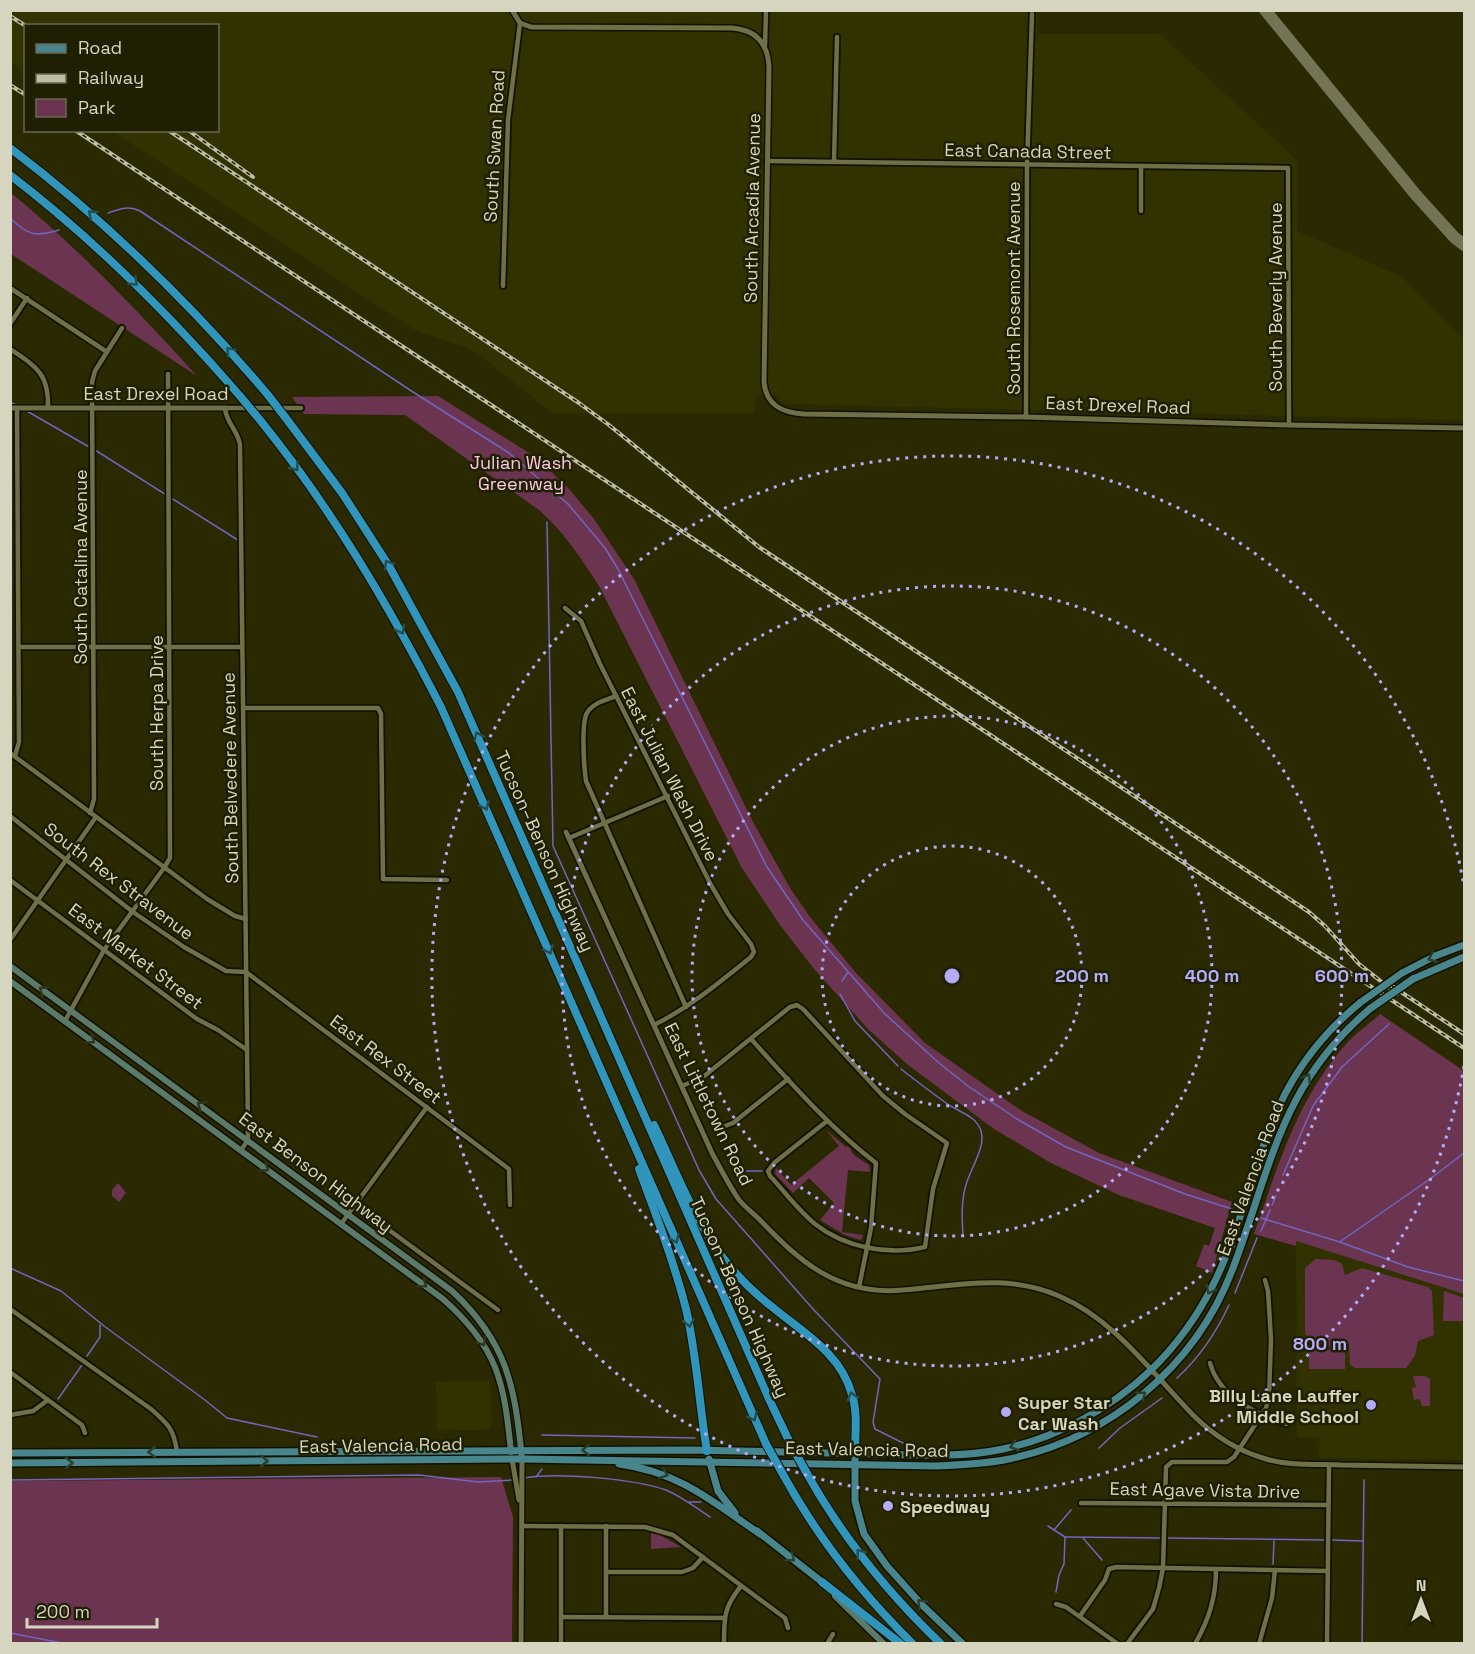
<svg xmlns="http://www.w3.org/2000/svg" width="1475" height="1654" font-family="'Space Grotesk',sans-serif">
  <style>
    .built { fill: #323100 }
    .green { fill: #6b3552 }
    .lines { fill: none; stroke-linecap: round; stroke-linejoin: round }
    .stream { stroke: #7265c0; stroke-width: 1.5 }
    .taxiway { stroke: #747454; stroke-width: 12 }
    .minor-casing { stroke: #121100; stroke-width: 8 }
    .tertiary-casing { stroke: #121100; stroke-width: 8 }
    .secondary-casing { stroke: #121100; stroke-width: 9 }
    .primary-casing { stroke: #121100; stroke-width: 10 }
    .motorway-casing { stroke: #121100; stroke-width: 10 }
    .minor { stroke: #6f6f48; stroke-width: 4.5 }
    .tertiary { stroke: #6f6f48; stroke-width: 5 }
    .secondary { stroke: #5c7a6a; stroke-width: 6 }
    .primary { stroke: #49858d; stroke-width: 7 }
    .motorway { stroke: #3094bb; stroke-width: 8 }
    .rail-casing { stroke: #bebea7; stroke-width: 4 }
    .rail { stroke: #1f1f03; stroke-width: 1.5; stroke-dasharray: 4.5; stroke-linecap: butt }
    .primary-bridge-casing { stroke: #121100; stroke-width: 10; stroke-linecap: butt }
    .motorway-bridge-casing { stroke: #121100; stroke-width: 10; stroke-linecap: butt }
    .primary-bridge { stroke: #49858d; stroke-width: 7 }
    .motorway-bridge { stroke: #3094bb; stroke-width: 8 }
    .oneway { stroke: #264e4d }
    .oneway2 { stroke: #2c3e2c }
    .oneway3 { stroke: #2e361d }
    .ring { fill: none; stroke: #b4acf9; stroke-width: 3; stroke-dasharray: 3 6 }
    .poi-dot { fill: #b4acf9; stroke: #1f1f03; stroke-width: 2 }
    .labels { text-anchor: middle; dominant-baseline: central; stroke-width: 5; stroke-linejoin: round; paint-order: stroke }
    .street-label { font-size: 18px; fill: #d5d5c0; stroke: #1f1f03 }
    .park-label { font-size: 18px; fill: #fcc8e1; stroke: #1f1f03 }
    .poi-label { font-size: 18px; font-weight: bold; fill: #d5d5c0; stroke: #1f1f03; text-anchor: start }
    .centre { fill: #b4acf9; stroke: #1f1f03; stroke-width: 3 }
    .ring-label { font-size: 18px; text-anchor: middle; font-weight: bold; fill: #b4acf9; stroke: #1f1f03; stroke-width: 5; stroke-linejoin: round; paint-order: stroke }
  </style>
  <rect width="100%" height="100%" fill="#2a2902"/>
  <g class="built">
    <polygon points="1037,10 1037,34 1160,34 1297,160 1297,231 1401,276 1464,340 1464,420 784,404 775,395 755,395 755,413 552,413 474,351 415,330 112,131 218,130 218,26 26,26 25,73 11,63 10,11"/>
    <polygon points="1296,1241 1464,1294 1464,1460 1318,1458 1320,1438 1297,1437"/>
    <polygon points="490,1381 492,1420 491,1427 487,1430 437,1430 436,1382"/>
  </g>
  <g class="green">
    <path d="M 10,192 C 78,248 138,311 197,376 L 11,254 Z"/>
    <path d="M 438,396 L 537,458 L 569,489 L 594,519 L 634,579 L 753,822 L 790,888 L 810,917 L 856,973 L 925,1043 L 1022,1111 L 1099,1153 L 1232,1202 L 1212,1273 L 1196,1266 L 1204,1244 L 1209,1246 L 1215,1228 L 1119,1195 L 1051,1163 L 994,1129 L 908,1065 L 868,1029 L 815,970 L 780,925 L 742,868 L 599,586 C 581,558 564,532 539,510 L 405,415 L 304,414 L 292,397 Z"/>
    <path d="M 1380,1014 L 1464,1071 L 1464,1294 L 1296,1241 L 1296,1246 L 1254,1234 C 1279,1164 1296,1101 1346,1044 C 1356,1033 1369,1024 1380,1014 Z"/>
    <polygon points="826,1130 846,1147 848,1146 855,1156 869,1165 870,1172 848,1170 842,1232 863,1235 861,1240 845,1235 820,1220 834,1203 809,1178 793,1193 775,1174 776,1168 791,1185 839,1146"/>
    <polygon points="118,1183 126,1193 119,1202 112,1196 112,1190"/>
    <polygon points="1316,1259 1335,1260 1342,1264 1345,1275 1362,1268 1428,1287 1432,1291 1434,1335 1418,1341 1415,1356 1406,1368 1355,1368 1350,1364 1349,1344 1344,1344 1344,1347 1312,1346 1312,1340 1305,1334 1305,1268"/>
    <polygon points="1444,1291 1464,1298 1464,1321 1443,1321"/>
    <rect x="1309" y="1350" width="36" height="19"/>
    <polygon points="1413,1376 1425,1376 1430,1379 1430,1406 1422,1406 1420,1399 1414,1400 1412,1388 1416,1387"/>
    <polygon points="501,1477 513,1517 512,1643 11,1643 11,1481"/>
    <polygon points="651,1533 660,1535 681,1547 651,1549"/>
  </g>
  <g class="lines">
    <g class="stream">
      <path d="M 108,213 C 119,209 129,205 140,211 L 413,392 L 509,453 L 569,505 L 605,548 L 618,569 L 767,867 L 803,920 L 885,1014 L 939,1063 L 968,1086 L 1017,1119 L 1066,1147 L 1185,1194 L 1232,1209"/>
      <path d="M 10,218 C 29,236 35,237 59,230"/>
      <polyline points="10,402 18,406"/>
      <polyline points="25,410 91,448"/>
      <polyline points="95,450 241,542"/>
      <polyline points="547,522 553,846 699,1170 716,1199 813,1309 880,1379 873,1422 875,1429 903,1443"/>
      <polyline points="842,981 848,972"/>
      <polyline points="840,994 855,1021 898,1066"/>
      <path d="M 901,1069 C 916,1081 931,1092 946,1103 C 954,1109 966,1113 974,1120 C 994,1138 971,1165 966,1185 C 961,1201 962,1219 963,1236"/>
      <polyline points="738,1171 762,1171"/>
      <polyline points="1283,1175 1313,1106 1342,1067 1389,1024"/>
      <polyline points="1272,1205 1276,1196"/>
      <polyline points="1261,1218 1340,1242 1408,1267 1464,1281"/>
      <polyline points="1261,1231 1270,1210"/>
      <polyline points="1341,1241 1430,1179 1464,1153"/>
      <polyline points="10,1268 61,1291 104,1326 205,1400 227,1418 317,1437"/>
      <polyline points="1235,1293 1257,1238"/>
      <polyline points="87,1356 100,1337 100,1325"/>
      <path d="M 1177,1378 C 1200,1357 1216,1333 1229,1305"/>
      <polyline points="58,1399 82,1365"/>
      <polyline points="542,1435 695,1438"/>
      <polyline points="1099,1448 1120,1428 1162,1398"/>
      <polyline points="536,1477 542,1469"/>
      <path d="M 524,1478 C 556,1472 635,1479 666,1490 C 681,1496 696,1508 710,1517"/>
      <polyline points="10,1480 419,1475 478,1482 513,1480"/>
      <polyline points="689,1502 701,1502"/>
      <polyline points="1048,1526 1065,1537 1064,1564 1059,1575 1056,1592"/>
      <polyline points="1054,1530 1071,1510"/>
      <polyline points="1065,1537 1161,1538"/>
      <polyline points="1083,1538 1102,1560"/>
      <polyline points="1166,1538 1326,1540"/>
      <polyline points="1331,1540 1363,1541"/>
      <polyline points="1273,1564 1274,1541"/>
      <polyline points="10,1633 67,1644"/>
      <polyline points="1362,1644 1364,1480"/>
    </g>
    <polyline class="taxiway" points="1265,10 1416,195 1454,237 1464,245"/>
    <defs>
      <g id="minor">
        <polyline points="765,46 766,10"/>
        <polyline points="767,161 1288,168 1289,425"/>
        <polyline points="834,161 837,37"/>
        <polyline points="1141,211 1141,166"/>
        <polyline points="503,286 508,120 520,23"/>
        <polyline points="10,288 107,352"/>
        <polyline points="10,324 27,298"/>
        <path d="M 10,349 C 37,367 49,374 48,408"/>
        <polyline points="1026,417 1027,165 1032,14"/>
        <path d="M 565,608 L 581,621 L 600,664 L 711,885 L 728,914 L 751,944 L 754,952 L 751,957 C 720,982 690,1007 654,1025"/>
        <polyline points="19,647 242,647"/>
        <path d="M 616,696 C 607,700 592,703 587,713 C 581,723 584,768 586,781 L 686,1007"/>
        <polyline points="243,708 378,708 381,714 383,879 447,880"/>
        <polyline points="10,753 207,899 235,916 246,919"/>
        <polyline points="15,756 19,742 17,408"/>
        <polyline points="90,813 94,799 92,382 95,371 122,328"/>
        <polyline points="10,816 133,912 184,947 226,971 246,972 509,1169 510,1205"/>
        <polyline points="569,838 668,796"/>
        <polyline points="10,880 197,1019 218,1030 247,1050"/>
        <polyline points="10,940 96,817"/>
        <polyline points="65,1021 104,950 164,868 170,858 168,374"/>
        <path d="M 751,1039 C 791,1083 829,1127 876,1163 L 871,1228 L 859,1287"/>
        <path d="M 682,1086 L 703,1077 L 790,1007 L 797,1005 L 803,1009 L 883,1096 L 905,1114 L 947,1143 L 933,1189 L 925,1247 C 888,1256 844,1247 815,1224 C 798,1210 785,1192 770,1176 L 768,1171 L 774,1163 L 827,1121"/>
        <polyline points="722,1127 733,1123 788,1079"/>
        <path d="M 241,1150 L 248,1140 L 248,1131 L 240,445 C 238,430 226,423 225,408 L 301,408"/>
        <polyline points="355,1205 498,1310"/>
        <polyline points="341,1224 427,1107"/>
        <path d="M 10,1309 L 151,1409 C 168,1424 174,1429 177,1452"/>
        <path d="M 1210,1363 C 1219,1397 1256,1414 1286,1424"/>
        <polyline points="10,1372 82,1425 85,1433"/>
        <polyline points="10,1415 33,1411 48,1400"/>
        <polyline points="1081,1503 1328,1505"/>
        <polyline points="522,1526 645,1527 673,1535 785,1618 788,1628"/>
        <polyline points="1109,1569 1116,1567 1327,1571"/>
        <polyline points="606,1572 682,1572 693,1568 703,1557"/>
        <polyline points="1056,1604 1066,1607 1118,1644"/>
        <polyline points="1080,1616 1105,1580 1109,1569"/>
        <polyline points="561,1617 724,1618"/>
        <polyline points="606,1617 606,1526"/>
        <polyline points="561,1644 561,1526"/>
        <path d="M 724,1644 C 724,1617 724,1607 741,1586"/>
        <polyline points="827,1644 833,1634"/>
        <polyline points="1127,1644 1153,1609 1159,1588 1163,1568 1166,1467 1172,1462 1227,1462 1234,1457 1266,1408 1269,1397 1271,1339 1268,1291 1265,1280"/>
        <path d="M 1195,1644 C 1209,1619 1216,1598 1216,1569"/>
        <polyline points="1259,1644 1272,1598 1275,1570"/>
        <polyline points="1327,1644 1329,1465"/>
      </g>
      <g id="tertiary">
        <path d="M 512,10 L 520,23 L 531,27 L 732,28 C 756,30 768,43 769,67 L 764,382 C 766,405 782,413 804,414 L 1026,417 L 1289,425 L 1464,428"/>
        <polyline points="10,408 225,408"/>
        <path d="M 566,832 L 712,1153 C 720,1168 728,1183 737,1197 C 742,1205 752,1212 759,1219 C 800,1262 838,1296 903,1290 C 957,1286 1006,1273 1059,1296 C 1114,1319 1152,1373 1193,1415 C 1213,1435 1238,1451 1266,1459 C 1290,1466 1317,1464 1342,1465 C 1383,1466 1424,1466 1464,1467"/>
        <polyline points="512,1459 519,1500"/>
        <polyline points="521,1644 522,1459"/>
      </g>
      <g id="secondary">
        <path d="M 10,966 L 452,1291 C 507,1342 515,1386 522,1459"/>
        <path d="M 10,981 L 443,1299 C 498,1348 504,1381 511,1452"/>
        <polyline points="835,1596 884,1644"/>
      </g>
      <g id="primary">
        <polyline points="1402,973 1435,956 1464,945"/>
        <polyline points="1413,979 1464,957"/>
        <path d="M 10,1453 C 237,1451 464,1450 691,1450 C 752,1451 814,1453 875,1454 C 917,1455 961,1458 1003,1449 C 1056,1438 1110,1409 1150,1371 C 1176,1346 1199,1314 1215,1281 C 1244,1221 1255,1153 1285,1094 C 1304,1058 1330,1027 1361,1002"/>
        <polyline points="855,1454 855,1501 864,1534 887,1566 922,1605 963,1644"/>
        <polyline points="709,1459 718,1491 735,1513"/>
        <path d="M 10,1463 L 522,1459 L 936,1466 C 959,1465 982,1464 1004,1460 C 1108,1440 1196,1367 1233,1268 C 1272,1165 1281,1083 1371,1008"/>
        <path d="M 619,1464 C 679,1472 712,1501 760,1534"/>
        <polyline points="757,1531 822,1582"/>
      </g>
      <g id="motorway">
        <path d="M 10,148 C 106,221 191,304 268,395"/>
        <path d="M 10,175 C 95,240 170,315 240,396"/>
        <path d="M 260,420 C 332,509 389,606 441,707 L 766,1444"/>
        <polyline points="288,421 342,493 389,566 458,692 769,1399 790,1443"/>
        <path d="M 654,1125 C 675,1169 693,1218 723,1258 C 737,1276 753,1292 771,1306 C 802,1332 841,1353 852,1395 C 858,1413 855,1434 855,1454"/>
        <path d="M 639,1169 C 656,1215 674,1262 686,1309 C 697,1356 699,1404 707,1451"/>
        <path d="M 780,1469 C 815,1534 860,1592 913,1644"/>
        <path d="M 805,1470 C 840,1534 888,1593 941,1644"/>
        <polyline points="822,1582 901,1644"/>
      </g>
    </defs>
    <use href="#minor" class="minor-casing"/>
    <use href="#tertiary" class="tertiary-casing"/>
    <use href="#secondary" class="secondary-casing"/>
    <use href="#primary" class="primary-casing"/>
    <use href="#motorway" class="motorway-casing"/>
    <use href="#minor" class="minor"/>
    <use href="#tertiary" class="tertiary"/>
    <use href="#secondary" class="secondary"/>
    <use href="#primary" class="primary"/>
    <use href="#motorway" class="motorway"/>
    <defs>
      <g id="rail">
        <polyline points="10,16 26,26"/>
        <polyline points="10,85 26,95"/>
        <polyline points="75,130 1464,1048"/>
        <polyline points="168,130 579,403 609,425 759,547 1309,912 1325,926 1359,964 1397,994"/>
        <polyline points="188,130 253,177"/>
        <polyline points="1392,986 1464,1034"/>
      </g>
    </defs>
    <use href="#rail" class="rail-casing"/>
    <use href="#rail" class="rail"/>
    <defs>
      <g id="primary-bridge">
        <polyline points="1361,1002 1402,973"/>
        <polyline points="1371,1008 1413,979"/>
      </g>
      <g id="motorway-bridge">
        <polyline points="268,395 288,421"/>
        <polyline points="240,396 260,420"/>
        <polyline points="790,1443 805,1470"/>
        <polyline points="766,1444 780,1469"/>
      </g>
    </defs>
    <use href="#primary-bridge" class="primary-bridge-casing"/>
    <use href="#motorway-bridge" class="motorway-bridge-casing"/>
    <use href="#primary-bridge" class="primary-bridge"/>
    <use href="#motorway-bridge" class="motorway-bridge"/>
  </g>
  <defs><path id="oneway-chevron" d="M-2-3.5L2.5 0L-2 3.5" fill="none" stroke-width="1.6" stroke-linecap="round" stroke-linejoin="round" transform="scale(1.5)"/></defs>
  <g class="oneway">
    <use href="#oneway-chevron" transform="translate(92 214) rotate(-139)"/>
    <use href="#oneway-chevron" transform="translate(134 282) rotate(44)"/>
    <use href="#oneway-chevron" transform="translate(230 351) rotate(-131)"/>
    <use href="#oneway-chevron" transform="translate(295 467) rotate(53)"/>
    <use href="#oneway-chevron" transform="translate(388 564) rotate(-122)"/>
    <use href="#oneway-chevron" transform="translate(401 630) rotate(61)"/>
    <use href="#oneway-chevron" transform="translate(478 736) rotate(-114)"/>
    <use href="#oneway-chevron" transform="translate(485 806) rotate(66)"/>
    <use href="#oneway-chevron" transform="translate(549 950) rotate(66)"/>
    <use href="#oneway-chevron" transform="translate(675 1239) rotate(66)"/>
    <use href="#oneway-chevron" transform="translate(689 1323) rotate(79)"/>
    <use href="#oneway-chevron" transform="translate(852 1396) rotate(-105)"/>
    <use href="#oneway-chevron" transform="translate(753 1417) rotate(65)"/>
    <use href="#oneway-chevron" transform="translate(860 1553) rotate(-127)"/>
  </g>
  <g class="oneway2">
    <use href="#oneway-chevron" transform="translate(1432 958) rotate(157)"/>
    <use href="#oneway-chevron" transform="translate(1307 1078) rotate(-57)"/>
    <use href="#oneway-chevron" transform="translate(1210 1290) rotate(118)"/>
    <use href="#oneway-chevron" transform="translate(1142 1395) rotate(-38)"/>
    <use href="#oneway-chevron" transform="translate(1014 1446) rotate(164)"/>
    <use href="#oneway-chevron" transform="translate(586 1450) rotate(-180)"/>
    <use href="#oneway-chevron" transform="translate(152 1452) rotate(180)"/>
    <use href="#oneway-chevron" transform="translate(264 1461)"/>
    <use href="#oneway-chevron" transform="translate(69 1463)"/>
    <use href="#oneway-chevron" transform="translate(664 1474) rotate(20)"/>
    <use href="#oneway-chevron" transform="translate(791 1558) rotate(38)"/>
    <use href="#oneway-chevron" transform="translate(921 1603) rotate(-134)"/>
  </g>
  <g class="oneway3">
    <use href="#oneway-chevron" transform="translate(43 990) rotate(-144)"/>
    <use href="#oneway-chevron" transform="translate(91 1040) rotate(36)"/>
    <use href="#oneway-chevron" transform="translate(201 1105) rotate(-144)"/>
    <use href="#oneway-chevron" transform="translate(265 1168) rotate(36)"/>
    <use href="#oneway-chevron" transform="translate(423 1284) rotate(37)"/>
    <use href="#oneway-chevron" transform="translate(482 1342) rotate(58)"/>
  </g>
  <g class="ring">
    <circle cx="952" cy="976" r="130"/>
    <circle cx="952" cy="976" r="260"/>
    <circle cx="952" cy="976" r="390"/>
    <path d="M1464 1066A520 520 0 1 1 1464 886"/>
  </g>
  <g class="poi-dot">
    <circle cx="1371" cy="1405" r="6"/>
    <circle cx="1006" cy="1412" r="6"/>
    <circle cx="888" cy="1506" r="6"/>
  </g>
  <g class="labels">
    <g class="street-label">
      <text transform="translate(494 146) rotate(-87)">South Swan Road</text>
      <text transform="translate(1028 151) rotate(1)">East Canada Street</text>
      <text transform="translate(752 208) rotate(-89)">South Arcadia Avenue</text>
      <text transform="translate(1013 288) rotate(-90)">South Rosemont Avenue</text>
      <text transform="translate(1275 297) rotate(-90)">South Beverly Avenue</text>
      <text x="156" y="393">East Drexel Road</text>
      <text transform="translate(1118 405) rotate(2)">East Drexel Road</text>
      <text transform="translate(80 567) rotate(-90)">South Catalina Avenue</text>
      <text transform="translate(156 713) rotate(-90)">South Herpa Drive</text>
      <text transform="translate(670 774) rotate(63)">East Julian Wash Drive</text>
      <text transform="translate(230 778) rotate(-91)">South Belvedere Avenue</text>
      <text transform="translate(545 851) rotate(66)">Tucson–Benson Highway</text>
      <text transform="translate(119 881) rotate(37)">South Rex Stravenue</text>
      <text transform="translate(136 956) rotate(37)">East Market Street</text>
      <text transform="translate(386 1059) rotate(37)">East Rex Street</text>
      <text transform="translate(709 1104) rotate(64)">East Littletown Road</text>
      <text transform="translate(316 1172) rotate(37)">East Benson Highway</text>
      <text transform="translate(1250 1178) rotate(-70)">East Valencia Road</text>
      <text transform="translate(740 1297) rotate(66)">Tucson–Benson Highway</text>
      <text transform="translate(381 1445) rotate(-1)">East Valencia Road</text>
      <text transform="translate(867 1449) rotate(1)">East Valencia Road</text>
      <text transform="translate(1205 1490) rotate(1)">East Agave Vista Drive</text>
    </g>
    <g class="park-label">
      <text x="521" y="462">Julian Wash<tspan x="521" dy="21">Greenway</tspan></text>
    </g>
    <g class="poi-label">
      <text x="1359" y="1395" text-anchor="end">Billy Lane Lauffer<tspan x="1359" dy="21">Middle School</tspan></text>
      <text x="1018" y="1402">Super Star<tspan x="1018" dy="21">Car Wash</tspan></text>
      <text x="900" y="1506">Speedway</text>
    </g>
  </g>
  <circle cx="952" cy="976" r="9" class="centre"/>
  <g class="ring-label">
    <text x="1082" y="982">200 m</text>
    <text x="1212" y="982">400 m</text>
    <text x="1342" y="982">600 m</text>
    <text x="1320" y="1350">800 m</text>
  </g>
  <rect width="1475" height="1654" fill="none" stroke="#d5d5c0" stroke-width="24"/>
  <rect x="24" y="24" width="195" height="108" fill="#1f1f03" stroke="#68684f" stroke-width="1.5"/>
  <rect x="36" y="44" width="30" height="9" fill="#49858d" stroke="#68684f" stroke-width="1.5"/>
  <text x="78" y="54" font-size="18" fill="#d5d5c0">Road</text>
  <rect x="36" y="74" width="30" height="9" fill="#bebea7" stroke="#68684f" stroke-width="1.5"/>
  <text x="78" y="84" font-size="18" fill="#d5d5c0">Railway</text>
  <rect x="36" y="99" width="30" height="18" fill="#6b3552" stroke="#68684f" stroke-width="1.5"/>
  <text x="78" y="114" font-size="18" fill="#d5d5c0">Park</text>
  <g transform="translate(1421 1600)" stroke="#1f1f03" stroke-width="4.5" paint-order="stroke">
  <path d="M0-4.5L10 22L0 15L-10 22Z" fill="#d5d5c0"/>
  <text y="-9" font-size="16" font-weight="bold" text-anchor="middle" fill="#d5d5c0">N</text>
  </g>
  <path d="M27 1618v9h130v-9" fill="none" stroke="#d5d5c0" stroke-width="3"/>
  <text x="36" y="1618" font-size="18" fill="#d5d5c0" stroke="#1f1f03" stroke-width="4.5" paint-order="stroke">200 m</text>
</svg>
